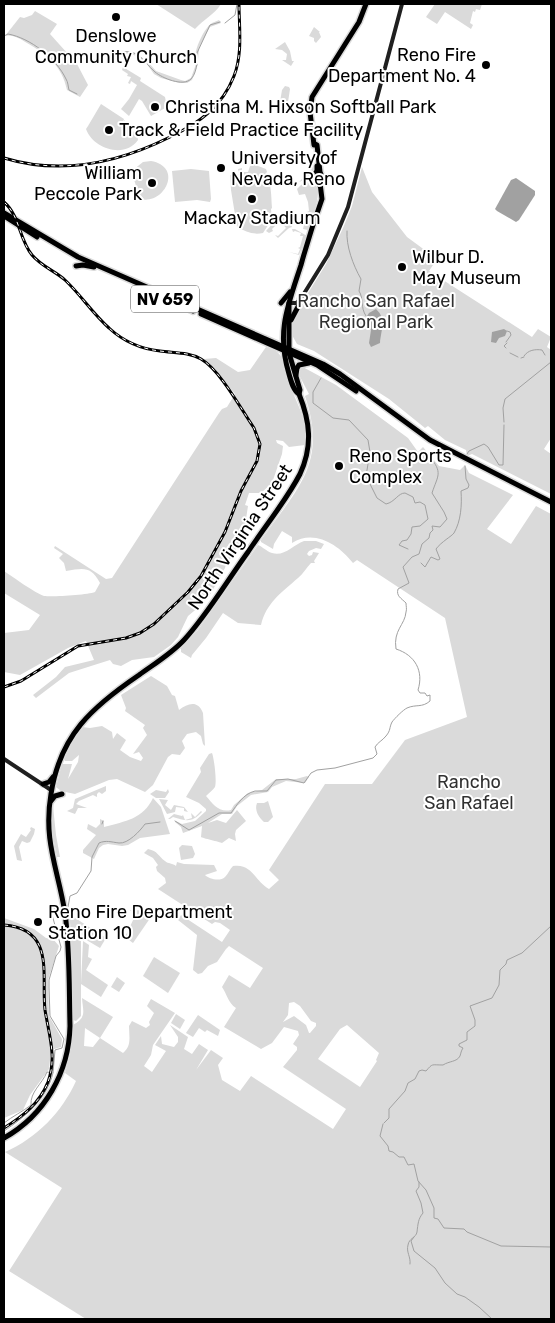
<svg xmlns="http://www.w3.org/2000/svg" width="555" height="1323" font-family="Rubik,sans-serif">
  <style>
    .green { fill: #dadada; fill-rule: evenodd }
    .water { fill: #a1a1a1 }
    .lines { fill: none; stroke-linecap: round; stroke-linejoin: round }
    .stream { stroke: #a1a1a1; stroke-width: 1 }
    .primary-casing { stroke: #dbdbdb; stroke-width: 8 }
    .secondary { stroke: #202020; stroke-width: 4 }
    .primary { stroke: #000; stroke-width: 5 }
    .rail-casing { stroke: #000; stroke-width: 3 }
    .rail { stroke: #fff; stroke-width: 1; stroke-dasharray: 4; stroke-linecap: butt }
    .poi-dot { fill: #000; stroke: #fff; stroke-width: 2 }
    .labels { text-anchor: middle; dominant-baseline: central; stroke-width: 4; stroke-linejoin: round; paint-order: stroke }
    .shield { fill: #fff; stroke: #4c4c4c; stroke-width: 1 }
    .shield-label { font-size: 16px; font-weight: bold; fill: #000 }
    .poi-label { font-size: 18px; fill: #000; stroke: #fff; text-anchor: start }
    .park-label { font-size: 18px; fill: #313131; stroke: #fff }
    .street-label { font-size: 18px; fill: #000; stroke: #fff }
  </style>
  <rect width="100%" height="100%" fill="#fff"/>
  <g class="green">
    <path d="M 156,4 L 221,4 C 216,13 203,20 195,29 Z"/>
    <polygon points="435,4 482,4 480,10 476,9 475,12 473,11 470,23 473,25 471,29 445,12 437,24 426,17"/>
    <path d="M 35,11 L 57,24 L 50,34 L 77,64 L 88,85 L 80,97 L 67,90 C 62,66 48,55 27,43 C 20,39 13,34 5,36 L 20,17 L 24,18 L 32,15 Z"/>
    <path d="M 219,20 L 221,23 L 210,27 L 199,48 L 198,60 L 195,60 C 194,50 204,28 212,23 C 214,22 217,21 219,20 Z"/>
    <polygon points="314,27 320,32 319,32 321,37 316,43 314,41 314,38 309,36"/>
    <polygon points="285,42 290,51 292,61 294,61 291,66 282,60 286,60 287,54 282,50 275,49"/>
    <polygon points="114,51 128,51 136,53 148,62 156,71 181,80 185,81 191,78 196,64 198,64 192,80 187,83 180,83 161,78 154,74 146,63 134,55 117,53"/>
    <polygon points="123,67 141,78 140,81 165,97 167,107 151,116 142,101 139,99 129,116 121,109 129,99 137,85 131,81 130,84 128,83 131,77 127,76 128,74 122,70"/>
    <polygon points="285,86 289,87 290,89 288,102 285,109 279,108 282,90"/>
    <path d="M 101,104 L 124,119 L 123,122 L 125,120 L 125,124 L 137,135 L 138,140 C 125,159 93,149 86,129 L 88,126 Z"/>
    <path d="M 307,152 L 315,164 L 316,170 L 309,178 L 299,182 C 307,175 312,168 305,157 Z"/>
    <path d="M 151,161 C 184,167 164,205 141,199 L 142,198 L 135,191 L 136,186 L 133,176 L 136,175 L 133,170 L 143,162 Z"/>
    <path d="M 257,161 L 258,166 L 266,169 L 267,172 L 266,173 C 272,186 271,196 272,208 L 271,209 L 272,219 L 263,233 C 253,235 246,232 237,227 L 231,190 L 230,175 L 239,174 L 238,169 L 242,168 L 242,172 L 248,172 L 250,166 L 254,165 L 254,162 Z"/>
    <polygon points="362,167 372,192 407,237 437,259 429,271 532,337 538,329 551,337 547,347 551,350 551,438 544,449 551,454 551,494 472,454 467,456 466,450 445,440 428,426 425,428 389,399 314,351 297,344 292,335 293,322 300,306 326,264 343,228 352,206"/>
    <polygon points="191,169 209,171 211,199 210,202 197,200 175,202 172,171"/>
    <path d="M 310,180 L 318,186 C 318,201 315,217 308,230 L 303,229 L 307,212 L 309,211 L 308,202 L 305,194 L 299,195 L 297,189 L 301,185 Z"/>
    <polygon points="287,217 286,219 288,219 292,227 289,228 278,238 275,235 278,236 286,228 280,221 272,229 273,231 269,233 266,231 276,220"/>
    <polygon points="292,229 295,229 307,236 299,255 289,252 298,254 300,249 298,248 300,247 303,236 300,236 301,233 295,231 293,232"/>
    <path d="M 266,347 C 272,348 276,350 280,355 C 286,362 285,372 288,381 C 296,402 309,421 305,445 L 289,447 L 283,441 L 276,440 L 277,443 L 283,446 L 282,454 L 272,483 L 261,493 L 249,493 L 245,505 L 248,506 L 244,532 L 234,554 L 226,564 L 225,568 L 211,593 L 200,606 L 188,616 L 178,637 L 171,645 L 154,657 L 132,660 L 121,666 L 113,664 L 110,660 L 69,673 L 36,698 L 33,695 L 56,677 L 65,667 L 94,660 L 86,641 L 68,648 L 20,675 L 4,672 L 4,633 L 29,630 L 40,615 L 4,593 L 4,571 C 13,577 35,593 44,596 C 53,597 87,595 95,592 L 100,583 C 91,566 84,568 66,571 L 64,563 L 59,558 L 63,554 L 54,548 L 55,546 L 106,579 L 112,578 L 219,413 L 222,409 L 227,407 L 235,394 L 204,359 L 216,358 L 238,372 L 250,370 Z"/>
    <path d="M 301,366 L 336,385 L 408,438 L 418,452 L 423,447 L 439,466 L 460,470 L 465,465 L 469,473 L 513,495 L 487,529 L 511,544 L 536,506 L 551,514 L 551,1319 L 86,1319 L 9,1271 L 62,1188 L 5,1152 C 37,1138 62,1112 76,1081 L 65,1073 L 70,1055 L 73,1025 C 87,1017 83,1012 82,998 L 113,1017 L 100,1038 L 123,1053 C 132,1046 129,1036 129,1026 L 132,1021 L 146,1028 L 150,1025 L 149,1022 L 154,1013 L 147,1006 L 151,999 L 175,1013 L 153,1045 L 151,1055 L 144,1066 L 152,1072 L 166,1051 L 155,1045 L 161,1036 L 162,1044 L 174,1047 L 178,1042 L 178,1037 L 170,1025 L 188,1037 L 184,1049 L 192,1054 L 199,1044 L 208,1050 L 196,1070 L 211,1050 L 223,1058 L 218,1065 L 222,1080 L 240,1091 L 251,1076 L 333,1129 L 346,1109 L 283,1067 L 297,1050 L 297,1047 L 293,1044 L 299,1035 L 298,1031 L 284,1027 L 272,1043 L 261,1049 L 224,1027 L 236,1008 C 228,1003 227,994 222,987 L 229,975 L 250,988 L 263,968 L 229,946 L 226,949 L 217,962 L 208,966 L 202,973 L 198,974 L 193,970 L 197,935 L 178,920 L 181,915 L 222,942 L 230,930 L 220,923 L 215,922 L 212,924 L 158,889 L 166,883 L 165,878 L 157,871 L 156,867 L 158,865 L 153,858 L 144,853 L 148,849 C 158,851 158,856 165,861 C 168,864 173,863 176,866 L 177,862 L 184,864 L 214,865 L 217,871 L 205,875 C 209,879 220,882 225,877 C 228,874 230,869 233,866 C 252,863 254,880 269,889 L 279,880 L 269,870 L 325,784 L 372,784 L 405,740 L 467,717 L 445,618 L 357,560 L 353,563 C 338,544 314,529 292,543 L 292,537 L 282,531 L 274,544 L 273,549 L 261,542 L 261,540 C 297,489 328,464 305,396 L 309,394 L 298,373 ZM 294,1002 L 300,1006 L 311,1021 L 316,1023 L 316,1026 L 310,1033 L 309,1033 L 306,1025 L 294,1016 L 283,1022 L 288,1015 L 289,1003 ZM 347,1025 L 379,1053 L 376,1060 L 377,1061 L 360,1087 L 318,1059 L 340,1029 ZM 85,1028 L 100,1038 L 93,1047 L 84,1046 Z"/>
    <path d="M 304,541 L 316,541 L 324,544 L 321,549 L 316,548 L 309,551 L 307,554 L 309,556 L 312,555 L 313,552 L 319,553 L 314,561 L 315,563 L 311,563 C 306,568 303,574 298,578 C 282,592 266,603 261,625 L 238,623 L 223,613 L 206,638 L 192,655 L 191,658 L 181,652 L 181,648 L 198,630 L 258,545 C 263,547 266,551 272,553 C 284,557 293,545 304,541 Z"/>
    <path d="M 151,676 L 167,686 L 172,695 L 175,696 L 179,710 C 188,703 198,700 203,713 L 205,746 L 203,744 L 201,736 L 196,732 L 187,734 L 182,741 L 185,748 L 180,755 L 172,754 L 168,757 L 153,785 L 145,792 L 117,779 L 109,780 L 75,794 L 61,791 L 56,787 L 62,764 L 72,764 L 68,779 L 78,762 L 79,755 L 72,761 L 65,761 L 64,759 L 73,741 L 82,727 L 90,728 L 102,726 L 112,732 L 113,739 L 117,733 L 126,740 L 120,750 L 130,757 L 141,761 L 143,758 L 139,752 L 133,754 L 147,735 L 143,728 L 145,725 L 125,711 L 126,708 L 121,695 Z"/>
    <path d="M 212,753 C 214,758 217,781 215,787 C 213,790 209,793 206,796 C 213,804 219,813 231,810 L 234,805 L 248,793 L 262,790 L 276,779 L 296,779 L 307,776 L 309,777 L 305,783 L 286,781 L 272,787 L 268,792 L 251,795 L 237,806 L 232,814 L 222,814 L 208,823 L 217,820 L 226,823 L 237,810 L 246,821 L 236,830 L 235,834 L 236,841 L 229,838 L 222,843 C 220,842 202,838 201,837 L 202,826 L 183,833 L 181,827 L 175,822 L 176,821 L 182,824 L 195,821 L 206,811 L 206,809 L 199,803 L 186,797 L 201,772 L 200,768 L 209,754 Z"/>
    <polygon points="106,786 106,791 102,794 99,792 97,794 97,797 93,795 79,801 76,804 87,808 78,808 75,814 67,811 73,808 75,799"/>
    <polygon points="168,789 169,792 165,798 156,798 150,794 156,790 166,792"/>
    <path d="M 153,798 L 161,807 L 170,834 L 140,838 L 128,845 L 122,846 L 108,844 L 103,845 L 99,848 L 94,859 L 83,853 L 83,850 L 96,835 L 87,829 L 88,824 L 96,828 L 100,824 L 100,819 L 104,821 L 104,827 C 126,821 143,819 153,798 Z"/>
    <polygon points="159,799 168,800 165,805 171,810 174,805 184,807 188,812 184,811 184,808 176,807 175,812 167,814"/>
    <path d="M 268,801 L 273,817 L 268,822 L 264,822 C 259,818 254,810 257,803 L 264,803 Z"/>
    <path d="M 53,806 L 56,835 L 60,857 L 57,857 C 54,841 49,822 53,806 Z"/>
    <path d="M 201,811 L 202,812 C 192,823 186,821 173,817 L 170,819 L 168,819 L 174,814 L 182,816 L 183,815 L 185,820 L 192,818 L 191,813 L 195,817 Z"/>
    <polygon points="31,827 35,829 34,834 30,842 27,843 22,841 19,847 22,861 17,860 14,846 21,834 26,837 31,830 30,829"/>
    <polygon points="182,845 192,846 195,854 193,858 181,860 179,848"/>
    <polygon points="130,910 155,911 133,943 125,937 135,916"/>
    <polygon points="69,914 106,938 100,948 71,931"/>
    <polygon points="4,918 34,929 46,938 53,939 59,946 48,980 49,1016 62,1039 61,1047 51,1050 49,1069 30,1095 23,1110 4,1118"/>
    <polygon points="71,936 75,936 81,941 81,1016 76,1021 73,1020"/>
    <polygon points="83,941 89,945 88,957 92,959 86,970 108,985 101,997 81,984"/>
    <polygon points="154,957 180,973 168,993 143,976"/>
    <polygon points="117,977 125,983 119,992 111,987"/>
    <polygon points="176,1014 185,1020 180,1029 171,1023"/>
    <polygon points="198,1015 220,1030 218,1036 207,1030 205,1032 199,1028 193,1037 186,1033"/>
  </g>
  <g class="water">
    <polygon points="516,178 535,191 535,195 519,220 516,222 497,211 495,209 511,180"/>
    <path d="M 376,309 C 387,319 381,330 380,343 L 371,347 L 369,343 L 371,330 L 365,319 L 369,313 Z"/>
    <polygon points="504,329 507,331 505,336 499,338 496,343 491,342 492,332"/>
  </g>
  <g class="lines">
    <g class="stream">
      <polyline points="225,23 235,15 237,4"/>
      <path d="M 4,36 L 8,34 C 30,38 56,58 66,79 C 68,82 68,86 69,90 L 77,94"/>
      <path d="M 115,52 C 123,51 131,51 138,55 C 145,60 148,66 155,72 C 162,78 183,87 191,79 C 195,75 196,69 197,64"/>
      <polyline points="196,60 197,53 210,25 220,22"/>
      <path d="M 347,231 C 346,246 353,265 361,279 L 359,291 C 364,299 360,307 366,316"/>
      <polyline points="506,342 511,335 510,332 507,331"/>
      <polyline points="506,348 504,346 507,343"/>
      <polyline points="510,353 518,357"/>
      <path d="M 524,356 C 528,350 535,349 542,350 L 545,355"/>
      <polyline points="521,358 524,357"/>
      <path d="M 321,378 L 313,392 L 313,403 L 333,418 L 349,420 L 368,440 L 370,452 L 366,476 L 377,498 L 386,504 C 395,502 398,493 405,493 L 413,497 L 415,503 L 420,502 L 425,505 L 428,519 L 420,526 L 412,527 L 411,534 L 407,540 L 402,541 L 399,545 L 408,549"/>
      <polyline points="504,422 503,408 505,399 551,362"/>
      <polyline points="467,454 469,451 484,444 488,447 499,465 503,465 504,425"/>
      <path d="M 421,563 L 425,567 L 431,557 L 438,560 L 440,559 L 436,549 C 441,542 452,536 454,533 C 461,521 462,505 461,491 L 468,488 L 469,485 L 466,479 L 465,466"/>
      <path d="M 175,821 L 189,830 L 219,813 L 231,813 C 237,805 243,794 255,791 C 259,791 263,791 267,791 L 276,780 L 288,779 L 304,783 L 311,773 L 317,770 L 335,768 L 373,758 L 377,754 L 375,747 C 378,742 382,741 386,736 C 391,730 389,728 392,722 C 395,718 403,710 407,708 C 416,704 422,708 430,701 L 430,695 L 427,696 L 425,693 L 420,693 L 418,690 C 424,671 415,655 396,649 C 393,630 405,625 406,612 C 407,609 406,606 406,603 C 401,598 396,596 398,589 L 409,583 L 403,567 L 412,557 L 419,554 L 422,544 L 429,538 L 430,533 L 433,530 L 432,526 L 440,527 L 447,519 L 444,512 L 432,493 C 438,475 443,473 430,457"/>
      <polyline points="102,824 103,821"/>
      <path d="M 68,907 L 70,896 L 77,893 L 91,871 L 92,857 L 99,843 C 106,840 111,842 119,843 C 128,844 140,831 145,824 L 160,822"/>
      <path d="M 4,1123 C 13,1116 22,1112 31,1105 C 30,1092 42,1084 47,1072 L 53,1073 L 55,1050 L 62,1048 L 64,1039 L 50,1016 L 49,988 L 49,980 L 56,956 L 60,951 L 61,947 L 51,911 L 55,908 L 60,908"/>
      <path d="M 384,1123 L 389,1118 L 389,1109 L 405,1091 L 408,1083 L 415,1079 L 419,1071 L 422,1070 L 426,1071 C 433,1063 431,1065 443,1065 C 449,1061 457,1062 460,1056 C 461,1053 461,1051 463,1048 L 459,1046 L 459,1044 L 467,1040 L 467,1032 L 475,1026 L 475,1020 L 470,1006 L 492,998 L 499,985 L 500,970 L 506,964 L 507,960 L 522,953 L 551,926"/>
      <polyline points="383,1124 380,1136 388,1146 389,1151 393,1152 399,1157 404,1157 408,1165 414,1164 418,1181 426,1190 434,1208 434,1218 438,1219 444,1228 464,1229 467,1232 501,1246 551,1247"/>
      <path d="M 4,1131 C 25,1117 47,1099 53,1073"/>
      <polyline points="414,1237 411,1241 414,1251 435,1268 445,1283 457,1294 465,1297 479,1307 492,1319"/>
      <path d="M 410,1264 C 411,1257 406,1252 408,1245 C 409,1238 416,1238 417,1232 C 418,1224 418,1219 423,1213 L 421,1203 L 416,1191 L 419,1187 L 419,1182"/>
    </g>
    <defs>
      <g id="primary">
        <polyline points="314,145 310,112 312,97 359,22 366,4"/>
        <polyline points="317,166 317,171 313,177 320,186"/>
        <polyline points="4,213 78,257 323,364 340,374 430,440 551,502"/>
        <polyline points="4,216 37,237"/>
        <polyline points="76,266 83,265 94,267"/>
        <polyline points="162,297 193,311"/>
        <polyline points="281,303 290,292"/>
        <polyline points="201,314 317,365 356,391"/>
        <polyline points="291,320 300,303 300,300"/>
        <polyline points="296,375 297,368 299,365 309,363"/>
        <path d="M 299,394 C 293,390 291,381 289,374 C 276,332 288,305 301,265 C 307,243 314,221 322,199 L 320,183 L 322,177 L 320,172 L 317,145 L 315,144"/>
        <polyline points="43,784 49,782 53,777"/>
        <polyline points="51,801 55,796 62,794"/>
        <path d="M 4,1138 C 45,1115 69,1072 70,1026 C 69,988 70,950 65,913 C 58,869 43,841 51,794 C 60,735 92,707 139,675 C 154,664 171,654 184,640 C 207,615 227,581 248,552 C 265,526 286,501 300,474 C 313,446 310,421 299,394 L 300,390 L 289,353 L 289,303"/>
      </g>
    </defs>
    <use href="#primary" class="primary-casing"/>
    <g class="secondary">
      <polyline points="289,303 296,303 300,300 328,255 348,207 402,4"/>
      <polyline points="4,759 51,790"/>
    </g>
    <use href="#primary" class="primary"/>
    <defs>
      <g id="rail">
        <path d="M 4,158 C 60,175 118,163 170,137 C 199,123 222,107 234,76 C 243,53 239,27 239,4"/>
        <path d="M 4,202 C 20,216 19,239 32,255 C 41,266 55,271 65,280 C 81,295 93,314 109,328 C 123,341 141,349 160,351 C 174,353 189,352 201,359 C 220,370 241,409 254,428 L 260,444 L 257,461 L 241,491 L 225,532 L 201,576 L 188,592 L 154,624 L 140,633 L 126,638 L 78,646 L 21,681 L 4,687"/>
        <path d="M 4,925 C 56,929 41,976 45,1010 C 49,1035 57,1057 48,1082 C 39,1104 23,1116 4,1128"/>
      </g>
    </defs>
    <use href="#rail" class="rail-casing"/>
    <use href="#rail" class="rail"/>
  </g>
  <g class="poi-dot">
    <circle cx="116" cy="17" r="5"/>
    <circle cx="486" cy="65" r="5"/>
    <circle cx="155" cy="107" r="5"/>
    <circle cx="109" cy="130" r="5"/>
    <circle cx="221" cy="168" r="5"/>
    <circle cx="152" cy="183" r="5"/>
    <circle cx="252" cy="199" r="5"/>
    <circle cx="402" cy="267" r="5"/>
    <circle cx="339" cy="466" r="5"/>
    <circle cx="38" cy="922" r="5"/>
  </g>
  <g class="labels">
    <rect class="shield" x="131" y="285.5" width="68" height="27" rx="4"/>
    <g class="shield-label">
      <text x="165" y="299">NV 659</text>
    </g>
    <g class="poi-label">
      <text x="116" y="36" text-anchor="middle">Denslowe<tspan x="116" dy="21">Community Church</tspan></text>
      <text x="476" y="55" text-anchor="end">Reno Fire<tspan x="476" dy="21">Department No. 4</tspan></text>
      <text x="165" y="107">Christina M. Hixson Softball Park</text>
      <text x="119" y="130">Track &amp; Field Practice Facility</text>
      <text x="231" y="158">University of<tspan x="231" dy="21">Nevada, Reno</tspan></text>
      <text x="142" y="173" text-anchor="end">William<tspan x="142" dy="21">Peccole Park</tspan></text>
      <text x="252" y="218" text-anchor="middle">Mackay Stadium</text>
      <text x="412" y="257">Wilbur D.<tspan x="412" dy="21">May Museum</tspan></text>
      <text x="349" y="456">Reno Sports<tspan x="349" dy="21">Complex</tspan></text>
      <text x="48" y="912">Reno Fire Department<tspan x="48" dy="21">Station 10</tspan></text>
    </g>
    <g class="park-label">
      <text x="376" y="301">Rancho San Rafael<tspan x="376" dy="21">Regional Park</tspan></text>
      <text x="469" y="782">Rancho<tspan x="469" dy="21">San Rafael</tspan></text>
    </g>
    <g class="street-label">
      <text transform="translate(240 537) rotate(-56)">North Virginia Street</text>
    </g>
  </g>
  <rect width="555" height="1323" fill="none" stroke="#000000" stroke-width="10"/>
</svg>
